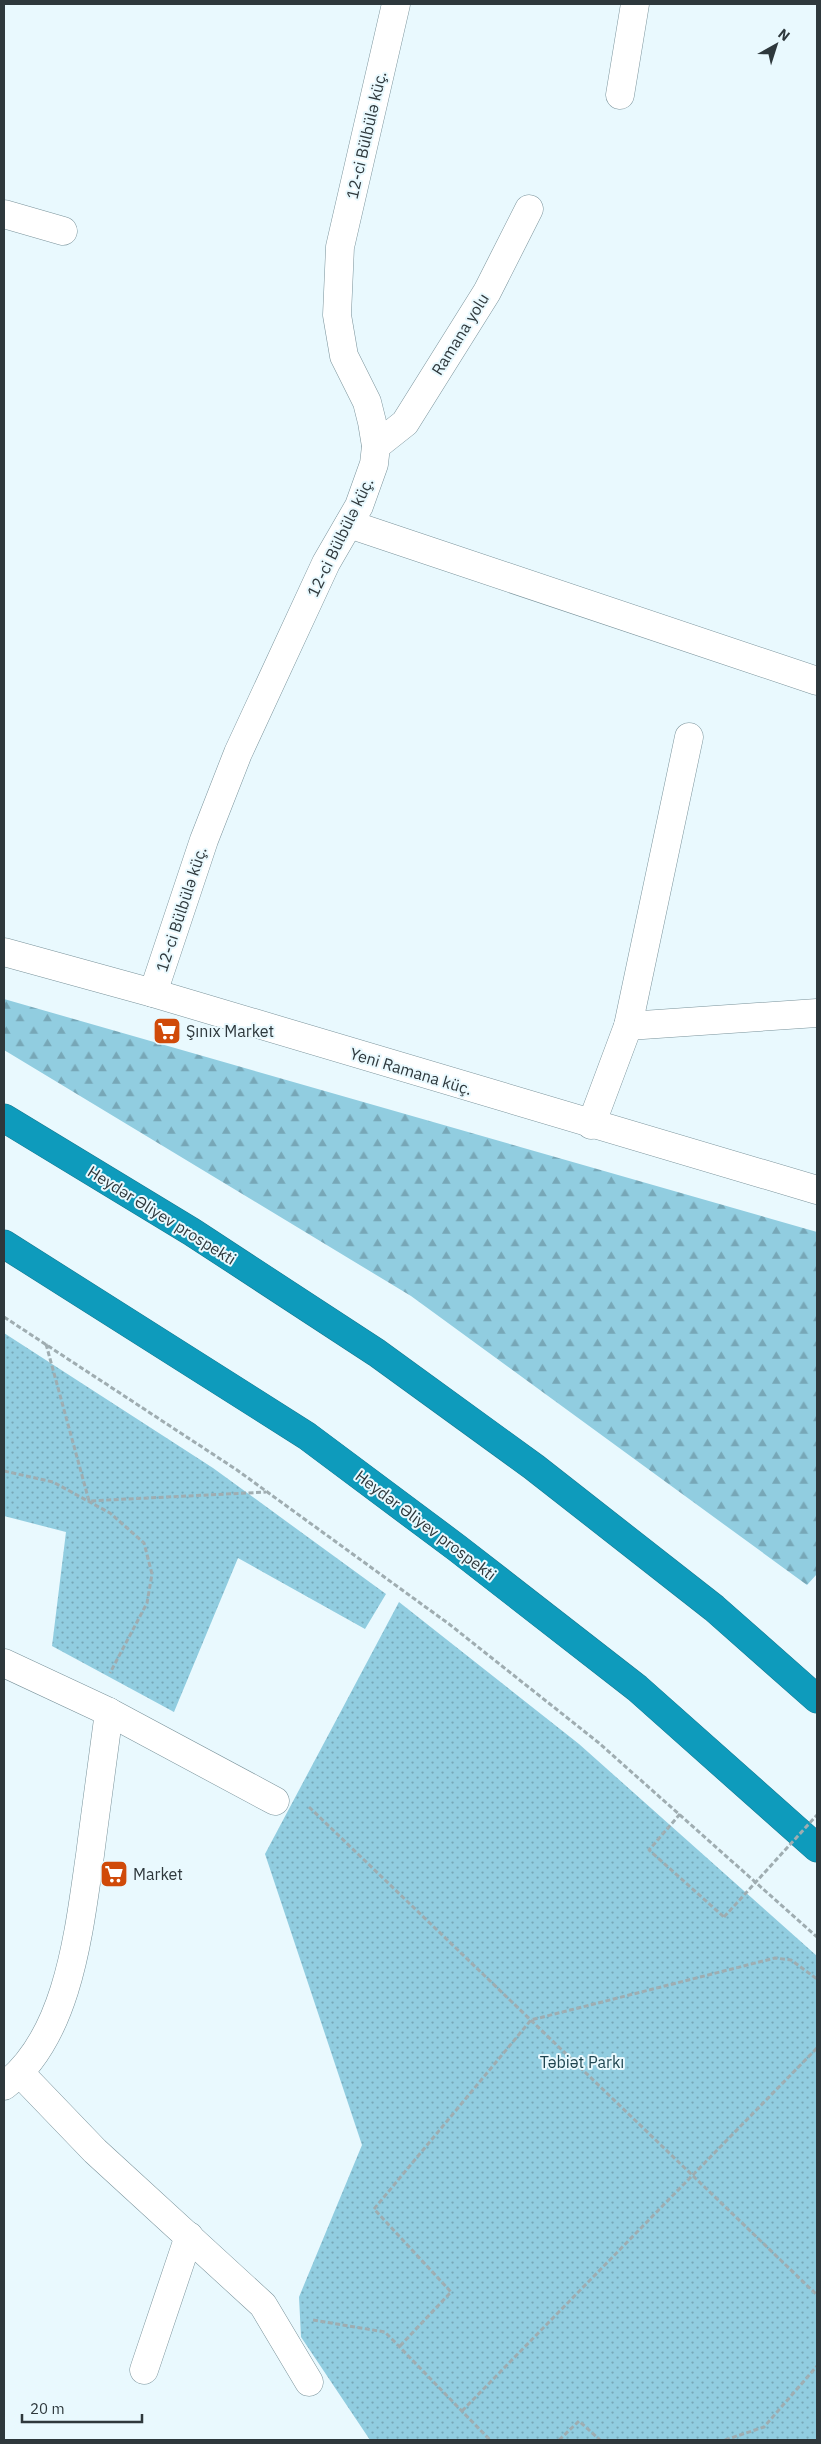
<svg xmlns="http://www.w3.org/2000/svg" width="821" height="2444" font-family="'IBM Plex Sans',sans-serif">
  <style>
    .forest { fill: url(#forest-firs) }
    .park { fill: url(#park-dots) }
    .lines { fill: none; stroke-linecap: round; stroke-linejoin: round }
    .minor-casing { stroke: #7a939b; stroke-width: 29 }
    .tertiary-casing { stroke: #7a939b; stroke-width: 29 }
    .motorway-casing { stroke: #19788f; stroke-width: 29 }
    .path { stroke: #9fadb1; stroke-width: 3; stroke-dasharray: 5 2.5; stroke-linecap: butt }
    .minor { stroke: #fff; stroke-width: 28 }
    .tertiary { stroke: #fff; stroke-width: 28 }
    .motorway { stroke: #0e9bbc; stroke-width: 28 }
    .path-bridge { stroke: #9fadb1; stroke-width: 3; stroke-dasharray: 5 2.5; stroke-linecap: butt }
    .labels { text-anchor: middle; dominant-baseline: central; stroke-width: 4; stroke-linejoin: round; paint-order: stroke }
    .street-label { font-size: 16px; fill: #2e383c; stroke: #e9f9fe }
    .poi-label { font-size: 16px; fill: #2e383c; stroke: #e9f9fe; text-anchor: start }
    .park-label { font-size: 16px; fill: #1f4550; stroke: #e9f9fe }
  </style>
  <defs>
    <pattern id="forest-firs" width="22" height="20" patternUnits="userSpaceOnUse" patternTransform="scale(1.25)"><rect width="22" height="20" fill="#91cde0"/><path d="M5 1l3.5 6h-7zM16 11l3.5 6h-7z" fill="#77a7b7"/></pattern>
    <pattern id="park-dots" width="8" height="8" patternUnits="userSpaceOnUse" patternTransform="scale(1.25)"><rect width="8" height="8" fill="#91cde0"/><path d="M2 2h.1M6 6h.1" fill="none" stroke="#77a7b7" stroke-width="1.8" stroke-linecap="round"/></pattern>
  </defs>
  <rect width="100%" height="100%" fill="#e9f9fe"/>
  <polygon class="forest" points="4,999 817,1232 817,1574 807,1585 411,1296 4,1050"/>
  <g class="park">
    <polygon points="4,1333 213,1468 386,1594 365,1629 238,1558 174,1712 52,1646 66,1532 4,1516"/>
    <polygon points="399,1602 579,1744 817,1956 817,2440 370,2440 301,2337 299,2297 362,2145 265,1854"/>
  </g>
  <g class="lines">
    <defs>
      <g id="minor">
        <polyline points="620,95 635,4"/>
        <polyline points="4,214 63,231"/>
        <polyline points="376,446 405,423 487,292 529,209"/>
        <polyline points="349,524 817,681"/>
        <polyline points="153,993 204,840 238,753 326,563 359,506 374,464 376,446 372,422 367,402 344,356 337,315 340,247 396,4"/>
        <polyline points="628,1026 817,1013"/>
        <polyline points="591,1125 628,1026 689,737"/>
        <polyline points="4,1663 109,1712 275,1801"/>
        <polyline points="21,2074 95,2151 263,2305 309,2382"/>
        <path d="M 4,2086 C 69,2037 79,1930 90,1855 C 96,1807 103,1759 109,1712"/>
        <polyline points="144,2370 189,2236"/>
      </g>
      <polyline id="tertiary" points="4,952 153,993 817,1190"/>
      <g id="motorway">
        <polyline points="4,1118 192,1232 377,1353 534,1467 714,1608 817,1699"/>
        <polyline points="4,1244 307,1436 457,1548 637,1688 817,1848"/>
      </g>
    </defs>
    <use href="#minor" class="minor-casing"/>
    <use href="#tertiary" class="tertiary-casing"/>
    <use href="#motorway" class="motorway-casing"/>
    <g class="path">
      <polyline points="4,1317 237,1470 449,1624 599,1743 817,1937"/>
      <polyline points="46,1344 89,1501 266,1492"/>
      <polyline points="4,1471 53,1482 110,1513 144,1543 152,1574 147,1603 110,1673"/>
      <polyline points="309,1807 817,2295"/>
      <polyline points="680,1814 649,1850 724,1917"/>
      <polyline points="313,2320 385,2332 490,2440"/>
      <polyline points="400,2346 451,2292 374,2209 531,2020 775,1958 791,1960 817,1979"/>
      <polyline points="462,2411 817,2048"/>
      <polyline points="559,2440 579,2421 600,2440"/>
      <polyline points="725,2440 764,2427 817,2366"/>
    </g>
    <use href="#minor" class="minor"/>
    <use href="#tertiary" class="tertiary"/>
    <use href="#motorway" class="motorway"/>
    <polyline class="path-bridge" points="724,1917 817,1815"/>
  </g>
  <defs>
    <symbol id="supermarket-square" viewBox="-11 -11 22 22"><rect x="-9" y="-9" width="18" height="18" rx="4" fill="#d04a09" stroke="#e9f9fe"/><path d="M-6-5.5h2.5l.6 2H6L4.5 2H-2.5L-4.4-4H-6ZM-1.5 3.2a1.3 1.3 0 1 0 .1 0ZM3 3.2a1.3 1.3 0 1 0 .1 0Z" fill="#fff"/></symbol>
  </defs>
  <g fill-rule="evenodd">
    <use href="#supermarket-square" x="151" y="1015" width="32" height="32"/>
    <use href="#supermarket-square" x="98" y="1858" width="32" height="32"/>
  </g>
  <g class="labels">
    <g class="street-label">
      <text transform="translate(366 135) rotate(-77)">12-ci Bülbülə küç.</text>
      <text transform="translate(460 334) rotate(-58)">Ramana yolu</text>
      <text transform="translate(340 537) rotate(-64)">12-ci Bülbülə küç.</text>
      <text transform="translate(181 909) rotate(-72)">12-ci Bülbülə küç.</text>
      <text transform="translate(411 1071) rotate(17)">Yeni Ramana küç.</text>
      <text transform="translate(162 1215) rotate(32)">Heydər Əliyev prospekti</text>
      <text transform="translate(426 1525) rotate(37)">Heydər Əliyev prospekti</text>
    </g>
    <g class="poi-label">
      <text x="186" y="1031">Şınıx Market</text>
      <text x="133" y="1874">Market</text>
    </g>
    <g class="park-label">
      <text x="582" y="2062">Təbiət Parkı</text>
    </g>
  </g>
  <rect width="821" height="2444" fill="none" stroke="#2e383c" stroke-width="10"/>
  <g transform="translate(776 45) rotate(39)" stroke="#e9f9fe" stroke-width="4" paint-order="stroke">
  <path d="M0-4L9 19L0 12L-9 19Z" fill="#2e383c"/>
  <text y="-8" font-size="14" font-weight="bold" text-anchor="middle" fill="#2e383c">N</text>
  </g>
  <path d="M22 2414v8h120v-8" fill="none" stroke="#2e383c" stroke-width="2.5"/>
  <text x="30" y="2414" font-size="15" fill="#2e383c" stroke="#e9f9fe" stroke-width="4" paint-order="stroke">20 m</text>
</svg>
